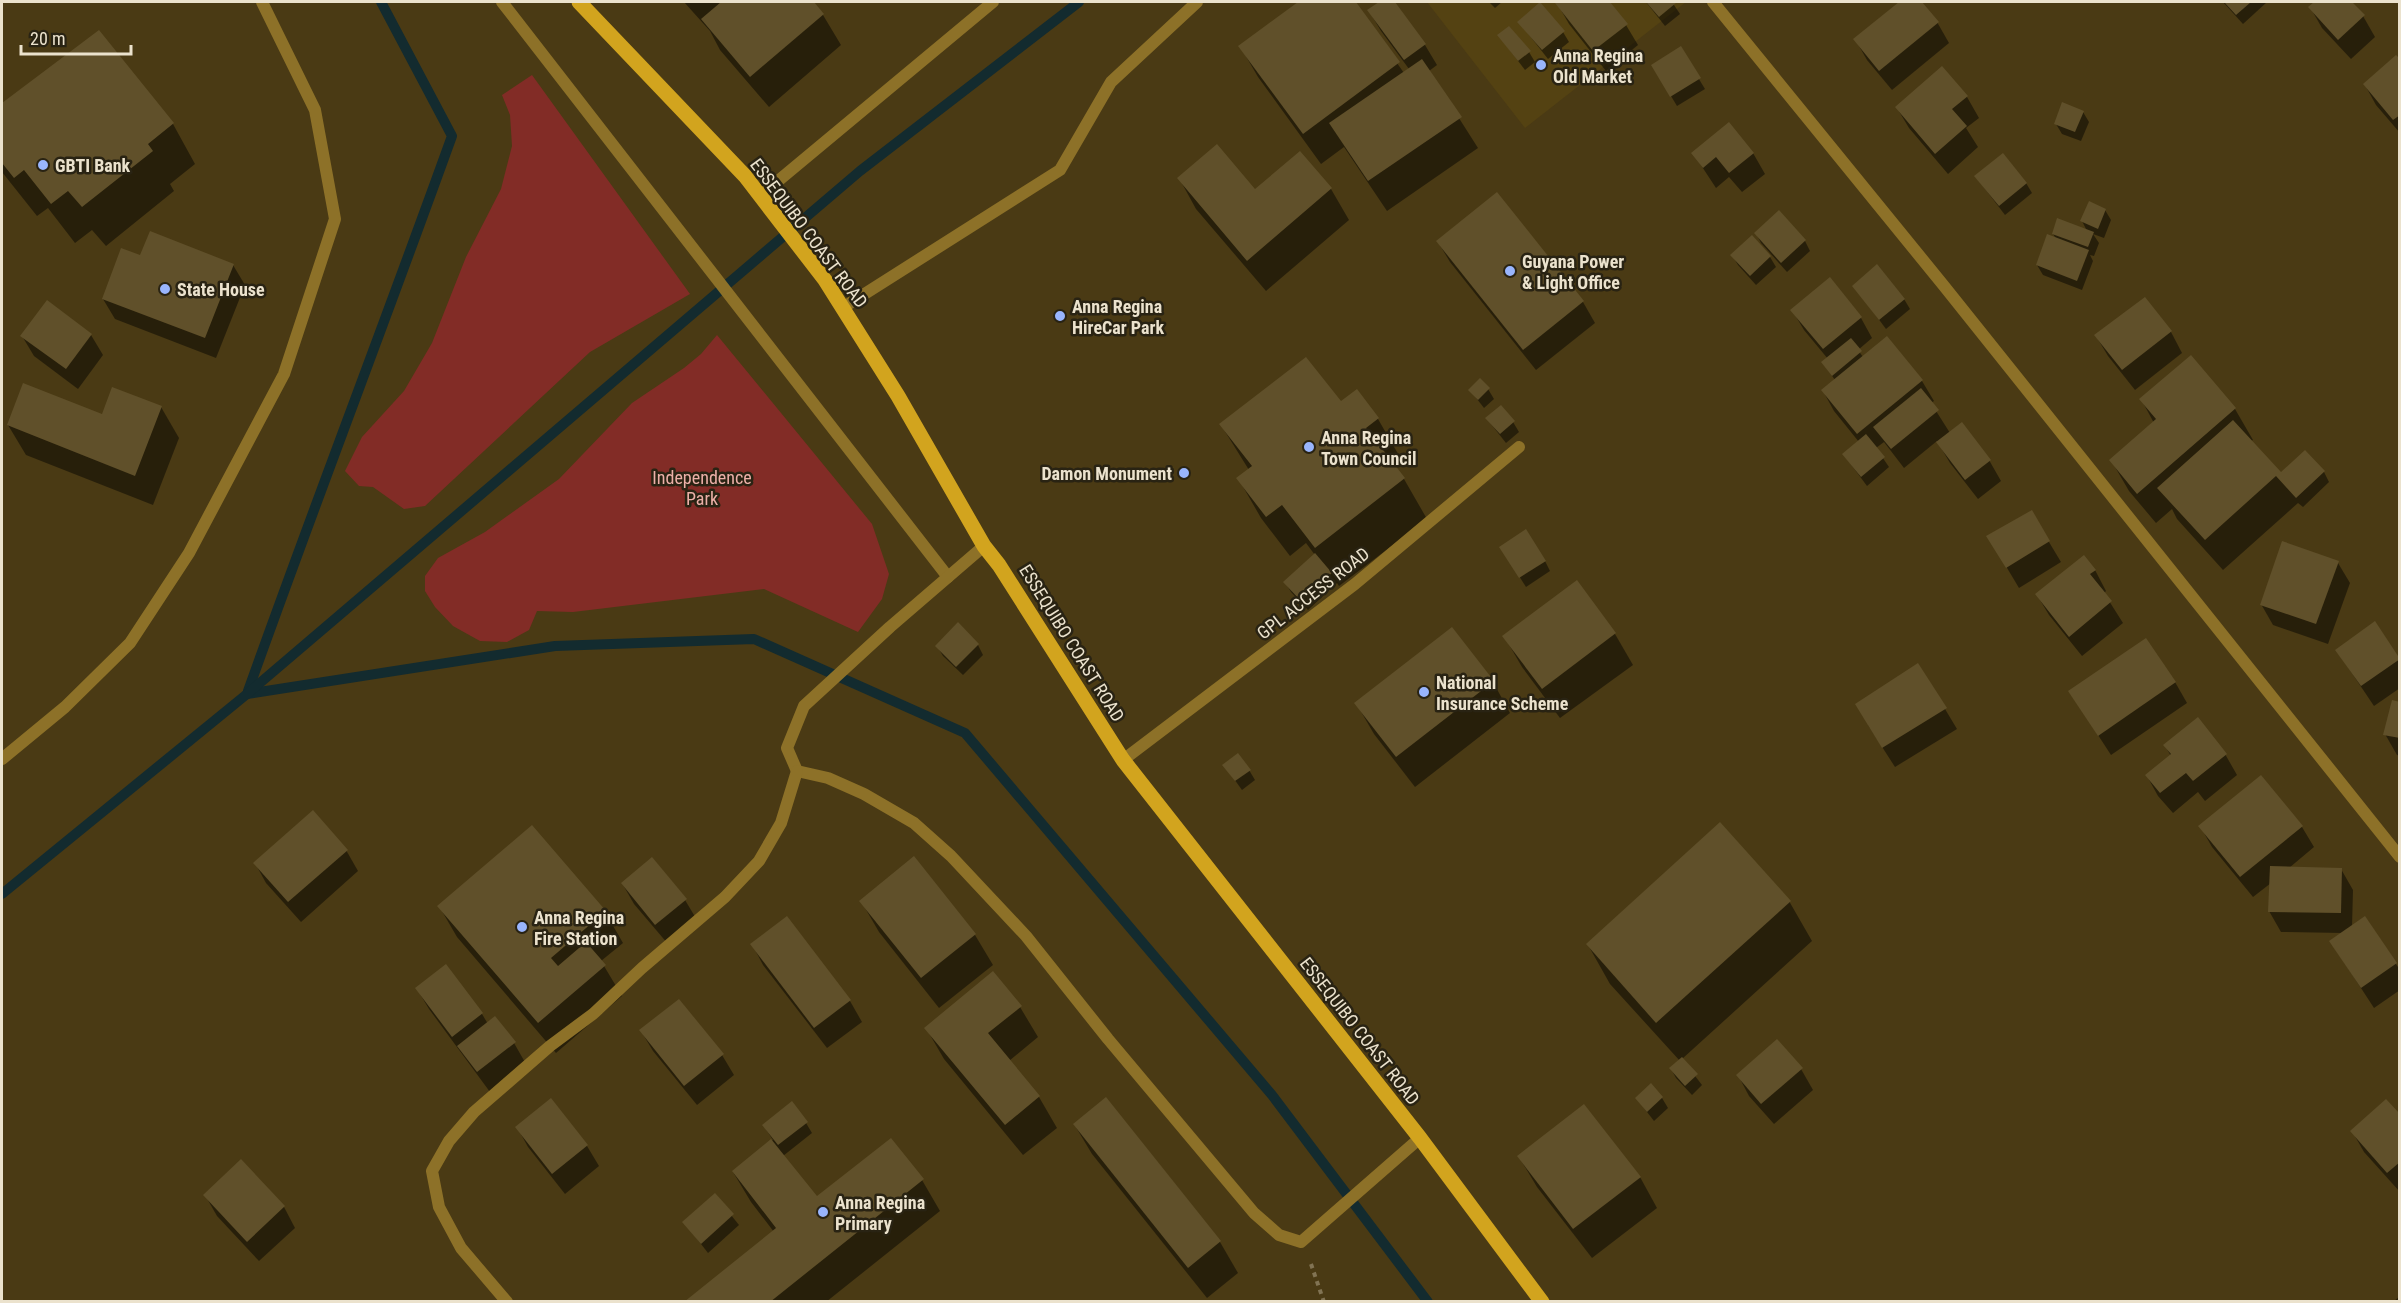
<svg xmlns="http://www.w3.org/2000/svg" width="2401" height="1303" font-family="'Roboto Condensed',sans-serif">
  <style>
    .built { fill: #544212 }
    .green { fill: #822c26 }
    .shadow { fill: #0007 }
    .lines { fill: none; stroke-linecap: round; stroke-linejoin: round }
    .stream { stroke: #132b2f; stroke-width: 10 }
    .building { fill: #60502a }
    .path { stroke: #817353; stroke-width: 4; stroke-dasharray: 4.5 4.5; stroke-linecap: butt }
    .lane { stroke: #8d7128; stroke-width: 12 }
    .street { stroke: #8d7128; stroke-width: 12 }
    .primary { stroke: #d2a41e; stroke-width: 15 }
    .poi-dot { fill: #99b5fd; stroke: #292313; stroke-width: 2 }
    .labels { text-anchor: middle; dominant-baseline: central; stroke-width: 5; stroke-linejoin: round; paint-order: stroke }
    .poi-label { font-size: 18px; font-weight: bold; fill: #ebe2cd; stroke: #292313; text-anchor: start }
    .street-label { font-size: 18px; fill: #ebe2cd; stroke: #292313 }
    .park-label { font-size: 18px; fill: #edb0a8; stroke: #292313 }
  </style>
  <rect width="100%" height="100%" fill="#4a3a14"/>
  <polygon class="built" points="1427,2 1686,2 1525,128"/>
  <g class="green">
    <polygon points="532,75 690,294 590,352 425,506 404,509 373,487 359,486 345,471 362,437 404,391 432,343 466,257 501,189 512,146 510,115 502,95"/>
    <polygon points="717,335 872,524 889,574 882,599 858,632 764,589 573,612 537,611 529,630 507,642 480,641 453,626 435,607 425,591 425,576 438,558 485,532 559,479 632,403 684,368 701,354"/>
  </g>
  <g class="shadow">
    <polygon points="684,2 743,2 746,5 750,2 812,2 823,15 841,45 769,107 720,50 710,31"/>
    <polygon points="1301,2 1354,2 1404,73 1409,69 1381,31 1369,11 1382,2 1393,2 1425,45 1437,65 1429,71 1478,148 1387,211 1344,147 1321,164 1258,77 1240,46"/>
    <polygon points="1489,2 1502,2 1495,8"/>
    <polygon points="1560,2 1608,2 1626,25 1638,45 1606,71 1569,24 1557,3"/>
    <polygon points="1646,2 1672,2 1680,14 1665,26"/>
    <polygon points="1902,2 1920,2 1937,22 1949,43 1892,90 1867,60 1855,39"/>
    <polygon points="2223,2 2267,2 2243,24"/>
    <polygon points="2316,2 2350,2 2363,16 2375,37 2351,59 2322,28 2310,7"/>
    <polygon points="1519,22 1563,32 1569,42 1548,59"/>
    <polygon points="98,32 173,124 195,164 170,184 174,191 106,246 92,230 75,243 48,208 37,216 2,172 2,105"/>
    <polygon points="1499,36 1529,52 1535,62 1525,70"/>
    <polygon points="1680,48 1705,89 1677,106 1653,66"/>
    <polygon points="2400,62 2400,133 2376,105 2365,85"/>
    <polygon points="1942,68 1967,97 1979,118 1966,128 1978,147 1948,174 1909,128 1897,108"/>
    <polygon points="2083,112 2089,122 2081,141 2062,134 2056,124"/>
    <polygon points="1300,153 1331,189 1349,220 1266,291 1196,209 1179,178 1254,192"/>
    <polygon points="1693,153 1753,153 1765,174 1742,192 1729,177 1716,188"/>
    <polygon points="1976,177 2026,183 2032,193 2005,215"/>
    <polygon points="1496,195 1583,302 1595,323 1536,370 1450,262 1438,242"/>
    <polygon points="2105,210 2111,220 2104,238 2093,234 2099,243 2094,256 2090,255 2093,261 2082,290 2043,275 2037,265 2057,240 2053,234 2087,231 2082,221"/>
    <polygon points="1756,233 1805,241 1810,251 1787,272 1761,243"/>
    <polygon points="1732,255 1770,257 1776,267 1756,285 1738,265"/>
    <polygon points="141,257 233,265 245,285 216,358 115,319 103,299"/>
    <polygon points="1854,286 1904,299 1910,309 1886,329"/>
    <polygon points="2144,299 2171,332 2182,353 2135,390 2108,356 2096,336"/>
    <polygon points="1792,310 1861,318 1872,338 1858,350 1863,357 1922,381 1934,401 1931,403 1950,433 1989,460 2001,481 1978,499 1950,463 1937,441 1904,468 1884,442 1876,448 1889,467 1867,486 1844,455 1859,442 1834,411 1823,391 1835,380 1823,363 1828,359 1804,330"/>
    <polygon points="91,335 103,355 78,389 34,356 22,336"/>
    <polygon points="2191,357 2235,409 2253,440 2251,441 2281,475 2305,452 2324,472 2329,482 2303,507 2298,503 2223,570 2177,519 2172,509 2156,523 2129,491 2111,460 2154,423 2141,399"/>
    <polygon points="1488,389 1494,399 1484,408 1470,390"/>
    <polygon points="1356,391 1378,419 1401,459 1393,465 1404,479 1427,519 1339,586 1337,583 1308,610 1291,592 1285,582 1315,555 1306,543 1290,556 1261,518 1238,478 1249,470 1221,425 1340,403"/>
    <polygon points="161,407 179,438 153,505 26,455 8,425"/>
    <polygon points="1487,419 1513,422 1519,432 1506,443"/>
    <polygon points="2031,512 2061,562 2019,588 1988,536"/>
    <polygon points="1507,557 1545,561 1550,571 1526,587"/>
    <polygon points="2338,563 2350,583 2328,644 2273,625 2261,604"/>
    <polygon points="2095,570 2106,591 2104,593 2123,623 2082,656 2049,615 2037,595"/>
    <polygon points="1576,582 1615,634 1633,665 1560,718 1522,667 1504,636"/>
    <polygon points="1452,629 1493,682 1510,713 1415,787 1374,734 1356,703"/>
    <polygon points="978,645 983,655 963,675 943,656 937,646"/>
    <polygon points="2337,651 2400,659 2400,688 2374,706"/>
    <polygon points="2175,682 2187,703 2111,755 2070,692"/>
    <polygon points="2400,703 2400,756 2397,755 2385,734"/>
    <polygon points="1945,709 1957,729 1895,767 1868,725"/>
    <polygon points="2165,746 2225,754 2237,775 2205,801 2198,792 2173,813 2158,796 2147,776 2171,756"/>
    <polygon points="1224,765 1249,770 1255,780 1242,790"/>
    <polygon points="2261,777 2302,827 2314,847 2289,868 2341,869 2353,890 2352,927 2365,918 2400,970 2400,990 2374,1008 2331,942 2343,933 2281,932 2269,911 2271,883 2253,897 2212,847 2200,826"/>
    <polygon points="532,827 605,912 623,943 601,961 622,996 556,1053 457,937 439,906"/>
    <polygon points="346,850 358,871 301,922 266,883 255,863"/>
    <polygon points="622,883 685,900 697,920 668,944 634,904"/>
    <polygon points="861,901 975,935 993,965 939,1008 879,932"/>
    <polygon points="1789,901 1812,941 1682,1059 1702,1085 1692,1095 1676,1078 1671,1069 1680,1061 1610,984 1588,945"/>
    <polygon points="786,918 850,1001 862,1022 827,1048 763,965 752,944"/>
    <polygon points="417,989 482,1014 488,1024 514,1043 526,1064 490,1092 429,1009"/>
    <polygon points="1020,1007 1038,1037 1009,1061 1039,1097 1057,1128 1023,1155 944,1059 926,1028"/>
    <polygon points="641,1031 722,1055 734,1075 697,1105 653,1051"/>
    <polygon points="1801,1069 1813,1090 1774,1124 1749,1096 1738,1075"/>
    <polygon points="1662,1098 1668,1108 1654,1121 1637,1099"/>
    <polygon points="1105,1099 1220,1242 1238,1273 1207,1298 1092,1154 1074,1124"/>
    <polygon points="551,1100 587,1146 599,1166 565,1194 528,1147 517,1127"/>
    <polygon points="2400,1116 2400,1192 2364,1152 2352,1131"/>
    <polygon points="806,1123 812,1133 783,1156 817,1198 922,1180 940,1211 826,1302 686,1302 774,1232 751,1202 733,1172 773,1140 763,1125"/>
    <polygon points="1519,1157 1640,1177 1657,1208 1592,1258 1537,1187"/>
    <polygon points="205,1195 284,1207 295,1228 259,1261 217,1216"/>
    <polygon points="715,1195 739,1225 708,1253 684,1222"/>
    <polygon points="2400,1296 2400,1302 2393,1302"/>
  </g>
  <g class="lines">
    <g class="stream">
      <path d="M 248,691 C 314,506 385,322 452,136 L 381,2"/>
      <polyline points="247,694 555,646 754,639 965,733 1272,1095 1428,1302"/>
      <polyline points="2,894 247,694 860,171 1079,2"/>
    </g>
  </g>
  <g class="building">
    <polygon points="721,2 814,2 824,14 750,77 701,19"/>
    <polygon points="1298,2 1356,2 1400,62 1303,134 1238,46"/>
    <polygon points="1379,2 1395,2 1426,44 1404,60 1367,10"/>
    <polygon points="1540,2 1565,31 1542,50 1517,22"/>
    <polygon points="1557,2 1610,2 1628,24 1593,51 1555,3"/>
    <polygon points="1646,2 1674,2 1676,3 1659,17"/>
    <polygon points="1899,2 1922,2 1939,22 1879,71 1853,39"/>
    <polygon points="2224,2 2251,2 2236,15"/>
    <polygon points="2314,2 2352,2 2365,15 2338,40 2308,7"/>
    <polygon points="1509,26 1531,51 1518,61 1497,35"/>
    <polygon points="99,30 174,123 148,144 153,151 82,207 68,191 51,204 24,170 14,178 2,163 2,103"/>
    <polygon points="1681,46 1701,78 1670,97 1651,65"/>
    <polygon points="2396,55 2400,59 2400,115 2393,120 2363,84"/>
    <polygon points="1422,59 1462,117 1368,181 1329,123"/>
    <polygon points="1942,66 1968,96 1952,109 1967,126 1935,154 1895,107"/>
    <polygon points="2062,102 2084,111 2075,132 2054,124"/>
    <polygon points="1729,122 1754,153 1729,173 1716,157 1703,168 1691,153"/>
    <polygon points="1217,144 1255,189 1300,151 1332,188 1247,261 1177,178"/>
    <polygon points="2003,153 2027,183 1999,206 1974,176"/>
    <polygon points="1497,192 1584,301 1523,350 1436,241"/>
    <polygon points="2089,201 2106,209 2098,229 2080,221"/>
    <polygon points="1779,210 1806,240 1781,263 1754,233"/>
    <polygon points="2057,218 2094,232 2088,247 2052,234"/>
    <polygon points="150,231 234,264 205,338 102,299 121,248 140,255"/>
    <polygon points="2047,234 2089,250 2077,281 2036,265"/>
    <polygon points="1752,235 1771,256 1750,276 1730,255"/>
    <polygon points="1877,264 1905,299 1879,320 1852,286"/>
    <polygon points="1830,277 1862,317 1823,349 1790,310"/>
    <polygon points="2145,297 2172,331 2122,370 2094,335"/>
    <polygon points="47,300 92,334 66,369 20,336"/>
    <polygon points="1887,336 1923,380 1857,434 1821,390"/>
    <polygon points="1851,338 1862,351 1832,376 1821,362"/>
    <polygon points="2191,355 2236,408 2137,494 2109,460 2156,419 2139,399"/>
    <polygon points="1306,357 1341,401 1357,389 1379,418 1366,428 1405,478 1315,548 1282,505 1266,517 1236,478 1252,466 1219,424"/>
    <polygon points="1480,378 1490,388 1478,400 1468,390"/>
    <polygon points="23,383 102,414 112,387 162,406 135,476 7,425"/>
    <polygon points="1921,388 1939,410 1891,449 1873,427"/>
    <polygon points="1501,405 1515,421 1500,434 1485,418"/>
    <polygon points="2233,420 2281,472 2305,450 2325,471 2296,498 2276,476 2205,540 2157,488"/>
    <polygon points="1962,422 1991,460 1965,480 1936,442"/>
    <polygon points="1866,434 1885,457 1861,477 1842,454"/>
    <polygon points="2032,510 2050,541 2006,568 1986,536"/>
    <polygon points="1526,529 1546,561 1519,578 1499,547"/>
    <polygon points="2282,541 2339,561 2316,624 2260,605"/>
    <polygon points="1315,553 1332,573 1301,601 1283,582"/>
    <polygon points="2084,555 2096,570 2090,574 2112,601 2069,637 2035,594"/>
    <polygon points="1577,580 1616,633 1542,689 1502,636"/>
    <polygon points="2375,621 2400,659 2361,686 2335,650"/>
    <polygon points="958,622 979,644 956,667 935,646"/>
    <polygon points="1452,627 1494,681 1396,757 1354,703"/>
    <polygon points="2146,638 2176,682 2098,736 2068,691"/>
    <polygon points="1918,663 1947,708 1882,748 1855,704"/>
    <polygon points="2392,700 2400,702 2400,738 2383,735"/>
    <polygon points="2198,717 2227,754 2193,781 2186,773 2160,793 2145,775 2171,754 2163,745"/>
    <polygon points="1238,753 1251,770 1235,781 1222,765"/>
    <polygon points="2261,775 2303,826 2240,877 2198,826"/>
    <polygon points="313,810 348,850 288,902 253,863"/>
    <polygon points="1720,822 1791,901 1656,1023 1586,944"/>
    <polygon points="532,825 606,911 551,958 558,966 586,942 606,965 538,1023 437,906"/>
    <polygon points="914,856 976,934 921,978 859,901"/>
    <polygon points="652,857 687,899 655,925 621,883"/>
    <polygon points="2270,866 2342,868 2341,913 2268,912"/>
    <polygon points="787,916 851,1000 814,1028 750,944"/>
    <polygon points="2365,916 2397,963 2361,988 2329,941"/>
    <polygon points="446,964 483,1013 452,1037 415,988"/>
    <polygon points="993,971 1022,1006 988,1033 1040,1096 1005,1125 924,1028"/>
    <polygon points="679,999 724,1054 684,1086 639,1030"/>
    <polygon points="495,1016 516,1042 477,1072 457,1046"/>
    <polygon points="1777,1039 1803,1068 1761,1104 1736,1075"/>
    <polygon points="1682,1057 1698,1074 1685,1086 1669,1068"/>
    <polygon points="1651,1083 1663,1097 1647,1112 1635,1098"/>
    <polygon points="1106,1097 1221,1241 1188,1268 1073,1124"/>
    <polygon points="551,1098 588,1145 552,1174 515,1127"/>
    <polygon points="2386,1099 2400,1114 2400,1162 2387,1173 2350,1131"/>
    <polygon points="792,1101 808,1122 778,1145 762,1125"/>
    <polygon points="1584,1104 1641,1177 1573,1229 1517,1156"/>
    <polygon points="891,1138 924,1179 770,1302 684,1302 776,1228 732,1171 771,1139 817,1196"/>
    <polygon points="241,1159 285,1206 247,1242 203,1195"/>
    <polygon points="715,1193 734,1214 701,1244 682,1222"/>
  </g>
  <g class="lines">
    <polyline class="path" points="1311,1264 1324,1302"/>
    <polyline class="lane" points="1123,760 1355,584 1519,447"/>
    <g class="street">
      <polyline points="502,2 948,577"/>
      <polyline points="1713,2 1944,286 2400,857"/>
      <polyline points="760,196 993,2"/>
      <polyline points="844,307 1060,170 1111,82 1197,2"/>
      <polyline points="984,546 890,627 804,706 787,748 797,771 828,778 864,794 914,823 951,856 1026,936 1108,1039 1254,1213 1279,1235 1301,1242 1420,1138"/>
      <polyline points="2,759 65,707 130,643 189,553 284,374 335,219 315,110 262,2"/>
      <polyline points="507,1302 461,1248 439,1207 432,1171 449,1141 474,1112 550,1046 593,1014 642,968 725,897 759,861 781,823 797,771"/>
    </g>
    <polyline class="primary" points="579,2 745,176 825,280 898,396 984,546 999,565 1123,760 1420,1138 1542,1302"/>
  </g>
  <g class="poi-dot">
    <circle cx="1541" cy="65" r="6"/>
    <circle cx="43" cy="165" r="6"/>
    <circle cx="1510" cy="271" r="6"/>
    <circle cx="165" cy="289" r="6"/>
    <circle cx="1060" cy="316" r="6"/>
    <circle cx="1309" cy="447" r="6"/>
    <circle cx="1184" cy="473" r="6"/>
    <circle cx="1424" cy="692" r="6"/>
    <circle cx="522" cy="927" r="6"/>
    <circle cx="823" cy="1212" r="6"/>
  </g>
  <g class="labels">
    <g class="poi-label">
      <text x="1553" y="55">Anna Regina<tspan x="1553" dy="21">Old Market</tspan></text>
      <text x="55" y="165">GBTI Bank</text>
      <text x="1522" y="261">Guyana Power<tspan x="1522" dy="21">&amp; Light Office</tspan></text>
      <text x="177" y="289">State House</text>
      <text x="1072" y="306">Anna Regina<tspan x="1072" dy="21">HireCar Park</tspan></text>
      <text x="1321" y="437">Anna Regina<tspan x="1321" dy="21">Town Council</tspan></text>
      <text x="1172" y="473" text-anchor="end">Damon Monument</text>
      <text x="1436" y="682">National<tspan x="1436" dy="21">Insurance Scheme</tspan></text>
      <text x="534" y="917">Anna Regina<tspan x="534" dy="21">Fire Station</tspan></text>
      <text x="835" y="1202">Anna Regina<tspan x="835" dy="21">Primary</tspan></text>
    </g>
    <g class="street-label">
      <text transform="translate(809 233) rotate(53)">ESSEQUIBO COAST ROAD</text>
      <text transform="translate(1313 593) rotate(-38)">GPL ACCESS ROAD</text>
      <text transform="translate(1072 643) rotate(58)">ESSEQUIBO COAST ROAD</text>
      <text transform="translate(1360 1031) rotate(52)">ESSEQUIBO COAST ROAD</text>
    </g>
    <g class="park-label">
      <text x="702" y="477">Independence<tspan x="702" dy="21">Park</tspan></text>
    </g>
  </g>
  <rect width="2401" height="1303" fill="none" stroke="#ebe2cd" stroke-width="6"/>
  <path d="M21 45v9h110v-9" fill="none" stroke="#ebe2cd" stroke-width="3"/>
  <text x="30" y="45" font-size="18" fill="#ebe2cd" stroke="#292313" stroke-width="4.5" paint-order="stroke">20 m</text>
</svg>
